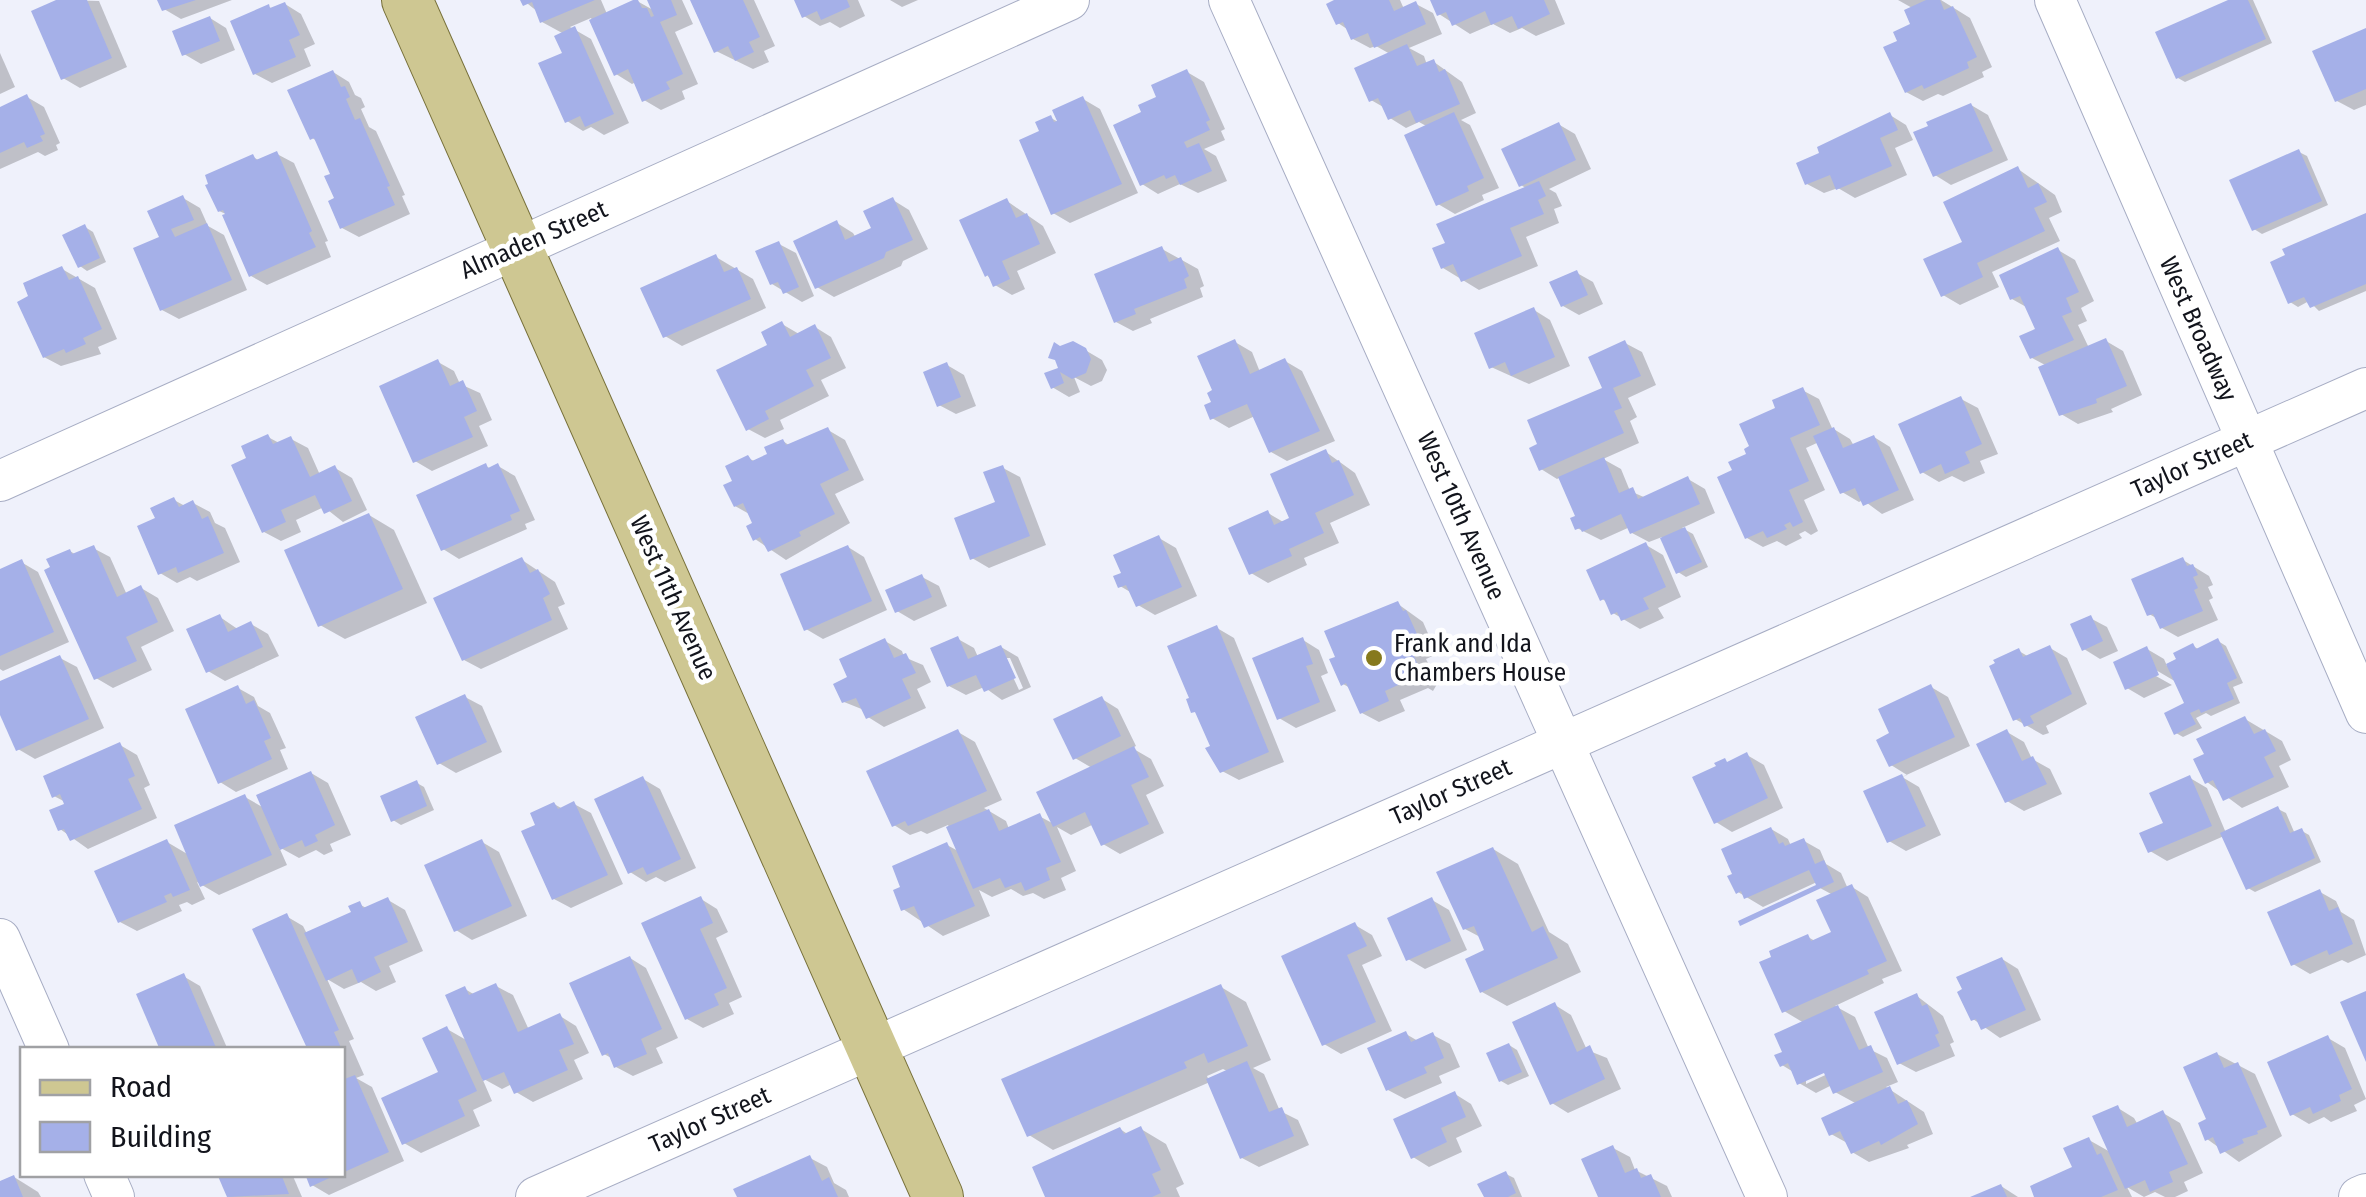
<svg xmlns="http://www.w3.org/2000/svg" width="2366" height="1197" font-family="'Fira Sans Condensed',sans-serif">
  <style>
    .shadow { fill: #0003; fill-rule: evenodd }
    .building { fill: #a5b0e8 }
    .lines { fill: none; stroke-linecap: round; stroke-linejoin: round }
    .minor-casing { stroke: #a7adc4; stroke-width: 42 }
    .major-casing { stroke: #77703a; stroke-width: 52 }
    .minor { stroke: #fff; stroke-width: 40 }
    .major { stroke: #cec792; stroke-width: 50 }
    .poi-dot { fill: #86791d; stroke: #fff; stroke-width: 4 }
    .labels { text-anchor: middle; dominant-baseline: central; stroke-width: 9; stroke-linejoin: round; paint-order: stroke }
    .street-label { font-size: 25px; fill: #12141c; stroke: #fff }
    .poi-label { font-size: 25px; fill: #12141c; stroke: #fff; text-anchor: start }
  </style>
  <rect width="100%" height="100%" fill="#eff1fb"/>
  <g class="shadow">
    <polygon points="62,0 99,1 127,67 80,88 63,78"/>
    <polygon points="160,0 232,0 181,19 164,9"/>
    <polygon points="523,0 601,0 607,14 637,1 655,11 650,0 682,0 693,24 675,32 698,84 682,91 685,99 661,110 644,100 636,82 632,84 616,74 591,18 570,27 591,39 629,123 604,135 591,127 583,131 567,121 564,34 542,22 538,12"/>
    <polygon points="693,0 754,0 775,46 764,51 769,62 753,69 716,51"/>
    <polygon points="796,0 858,0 865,16 840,28 830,22 820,26 804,16"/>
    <polygon points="890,0 918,0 902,7"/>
    <polygon points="1340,0 1400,0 1404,9 1416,4 1433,13 1442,34 1409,48 1424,56 1427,65 1434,62 1462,82 1476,113 1461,120 1470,125 1499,188 1482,195 1484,200 1455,214 1438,204 1428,127 1419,122 1406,128 1390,118 1385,108 1371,100 1390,54 1376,46 1370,48 1353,39 1347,29 1338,23"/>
    <polygon points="1432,0 1555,0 1565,24 1536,36 1522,28 1510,33 1493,24 1470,34 1439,14"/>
    <polygon points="1898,0 1941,0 1970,18 1992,67 1982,72 1984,77 1943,96 1938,94 1923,101 1906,92 1900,42 1914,25 1914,9"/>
    <polygon points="2234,0 2253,0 2272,43 2185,82 2178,78"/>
    <polygon points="285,4 301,14 315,44 304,49 311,66 272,83 255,74 269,7 273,9"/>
    <polygon points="210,18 226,28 235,50 201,64 184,54"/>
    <polygon points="2366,30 2366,105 2354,110 2337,101"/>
    <polygon points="0,53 15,87 0,94"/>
    <polygon points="333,72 349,82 355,95 361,98 365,107 361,109 369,127 376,131 405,195 402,196 410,214 359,237 342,228 333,175 319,142 312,138"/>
    <polygon points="1187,72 1204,82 1225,129 1221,131 1225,140 1204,149 1216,156 1227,181 1198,193 1180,184 1158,194 1142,184 1145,114"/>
    <polygon points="27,97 44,107 60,143 56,145 58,150 45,156 38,152 0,169 0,110"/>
    <polygon points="1083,99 1100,109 1138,193 1070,223 1053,213 1043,132 1051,118 1060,123"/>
    <polygon points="1971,105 1988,115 2008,160 1951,185 1935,175 1931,127"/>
    <polygon points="1890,115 1906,125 1913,140 1895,148 1907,175 1855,198 1838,188 1824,193 1807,184"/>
    <polygon points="1558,124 1575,134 1591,169 1549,189 1556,193 1562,206 1554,209 1559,223 1526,237 1538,266 1479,290 1443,268 1527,189 1521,185"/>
    <polygon points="2299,152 2307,156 2328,205 2262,234 2254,229"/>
    <polygon points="277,154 294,163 328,241 325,242 331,257 267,285 251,276 228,215 219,211 253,157 260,161"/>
    <polygon points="2018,169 2055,195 2062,212 2049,218 2060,241 1992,272 1999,287 1960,305 1943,295 1965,243"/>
    <polygon points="183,198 200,208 208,226 224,235 247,290 179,319 162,310 162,239"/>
    <polygon points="893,200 909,210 928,249 903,261 901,266 834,297 817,287 837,223 853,233 856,238 874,229"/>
    <polygon points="1007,201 1043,226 1056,253 1017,271 1025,289 1012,295 995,285 987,275"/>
    <polygon points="2366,215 2366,291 2319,311 2309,301 2298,307 2290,302"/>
    <polygon points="85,227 93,232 106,262 87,271 80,266"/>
    <polygon points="779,244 796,253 814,296 802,302 772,284"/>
    <polygon points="1162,249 1198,269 1204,286 1200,288 1203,297 1150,319 1152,323 1133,331 1116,322"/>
    <polygon points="2058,250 2075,260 2094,301 2081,308 2087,321 2078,325 2089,348 2106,341 2123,351 2142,395 2111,409 2113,412 2078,424 2061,414 2047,366 2032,358 2038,330 2028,308 2012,299"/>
    <polygon points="716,257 753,279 766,308 682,346 665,336"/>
    <polygon points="62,269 95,288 117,339 98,347 101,354 61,366 44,357"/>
    <polygon points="1577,273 1593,282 1603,304 1579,315 1563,306"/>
    <polygon points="1534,310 1550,320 1570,366 1529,384 1491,367"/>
    <polygon points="782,324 799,334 815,327 831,337 846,368 821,380 829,396 780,420 784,429 765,438 748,429 770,346"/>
    <polygon points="1235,342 1252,352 1260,372 1285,361 1302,371 1335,441 1287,461 1271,452 1255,416 1229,428 1212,418"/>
    <polygon points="1625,343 1642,352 1656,385 1628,398 1637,417 1630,421 1639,443 1603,459 1621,469 1630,491 1646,498 1688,479 1705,489 1715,513 1682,528 1693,534 1708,567 1686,577 1678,572 1662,537 1649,542 1632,533 1630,527 1601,540 1577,528 1579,517 1561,477 1557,479 1541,469 1605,389"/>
    <polygon points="1085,350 1102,360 1107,370 1102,381 1091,386 1074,377 1080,392 1069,397 1052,387 1061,369"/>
    <polygon points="438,362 454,371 460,384 480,393 492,420 479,426 488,446 432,471 415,461"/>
    <polygon points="947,365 964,375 976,406 956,414 939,405"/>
    <polygon points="1802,390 1819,399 1832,428 1850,439 1854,446 1874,437 1890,447 1914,500 1882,514 1863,500 1859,502 1842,492 1819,442 1806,448 1825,490 1804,500 1818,531 1811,535 1805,531 1799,534 1802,538 1786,546 1777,541 1763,547 1747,538 1735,472 1749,456 1779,409"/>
    <polygon points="1961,399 1978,408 1998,454 1980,461 1985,473 1964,482 1952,476 1939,482 1922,472"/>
    <polygon points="828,430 845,440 864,480 835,494 850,523 786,560 755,539 756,524 751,515 735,506 735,482 748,458 756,462 771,455 783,441 790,446"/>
    <polygon points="268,437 281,444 291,439 308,448 320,475 335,468 352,478 367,510 343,522 324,507 296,520 301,532 281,541 264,532 250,459"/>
    <polygon points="1326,452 1355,473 1370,505 1330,523 1339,543 1304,558 1307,565 1268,583 1251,573 1268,513 1285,523 1293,520"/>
    <polygon points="486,466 491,469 498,466 515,476 535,520 525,524 527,529 459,559 443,549"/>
    <polygon points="1003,468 1020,477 1046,545 989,568 972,558 998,503"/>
    <polygon points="174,500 185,506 193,503 210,512 215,523 225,528 240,562 197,581 190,577 177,583 160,573 158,520"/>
    <polygon points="369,515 394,530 427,603 345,639 320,625"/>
    <polygon points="1159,538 1176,548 1197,596 1155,615 1138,605 1132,593 1120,586"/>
    <polygon points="1646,545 1663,555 1681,597 1658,608 1664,618 1640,629 1613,613 1609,603 1602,599"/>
    <polygon points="848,547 864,557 887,610 823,639 806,629"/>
    <polygon points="93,548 110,557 127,595 141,588 158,598 174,631 141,647 152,670 113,688 96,678 70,551 76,555"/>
    <polygon points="522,560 555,582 565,604 558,607 568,629 481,669 464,660"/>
    <polygon points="2183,560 2209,576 2213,585 2208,587 2213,598 2209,600 2218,620 2178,637 2162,628 2158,619 2149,614"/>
    <polygon points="21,562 38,572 69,642 3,671 0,669 0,572"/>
    <polygon points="922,577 939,586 947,606 914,621 897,611"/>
    <polygon points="1398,604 1423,622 1437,654 1426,659 1434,675 1440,679 1433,691 1428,688 1400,700 1405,711 1379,722 1362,713 1352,689 1343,684"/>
    <polygon points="220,617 239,630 251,624 268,634 279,656 225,681 208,671"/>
    <polygon points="2090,618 2107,627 2118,651 2100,659 2084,649"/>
    <polygon points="1217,628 1234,638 1284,762 1239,780 1222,771 1199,714 1193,711"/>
    <path d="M 958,639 L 974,648 L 978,657 L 1001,647 L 1018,657 L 1031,687 L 1002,700 L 984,687 L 966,695 L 949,686 ZM 1004,658 L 1010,658 L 1023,688 L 1019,690 Z"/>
    <polygon points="1303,640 1319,650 1328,673 1321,676 1336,711 1296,728 1279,718"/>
    <polygon points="885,641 902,651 904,657 923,665 931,682 917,689 926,708 884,727 868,717 864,710 844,702"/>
    <polygon points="2218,641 2226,646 2243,683 2233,687 2240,703 2211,716 2206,713 2196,718 2202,728 2183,737 2176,733 2187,704 2178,683 2149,666 2147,671 2172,685 2144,698 2127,688 2147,649 2164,659 2167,666 2179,661 2193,646 2200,650"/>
    <polygon points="2050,648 2067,658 2087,704 2046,726 2049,733 2043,735 2015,719 2019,651 2029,657"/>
    <polygon points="60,658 77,667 104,728 35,759 18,749 0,709 0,684"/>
    <polygon points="1931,687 1948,697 1970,746 1902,777 1919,787 1941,835 1906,851 1889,841 1867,793 1907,775 1891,765 1892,734"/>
    <polygon points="238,688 254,697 258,706 270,713 286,748 280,750 288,769 236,792 220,782"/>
    <polygon points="465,697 482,706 502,752 456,773 439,763"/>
    <polygon points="1102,699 1118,709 1136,746 1132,748 1151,759 1164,786 1146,795 1164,833 1120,854 1103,844 1094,824 1071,835 1057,827 1076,871 1061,878 1066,890 1044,899 1033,893 1023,896 1011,889 992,897 979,890 990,916 943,936 903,909 947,845 960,852 948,825 927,834 921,831 910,835 894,825 958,732 975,742 1002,800 984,808 1006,821 1009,829 1039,816 1054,824 1092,768 1075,758"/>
    <polygon points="2245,719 2282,741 2291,760 2279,766 2289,787 2242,808 2207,782"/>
    <polygon points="2007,732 2024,742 2032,759 2050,769 2062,794 2024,811 2007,801"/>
    <polygon points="120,745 137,755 150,785 144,788 157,818 88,849 60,829 69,804 54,796"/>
    <polygon points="1747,755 1764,765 1783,808 1732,832 1716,822 1729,763"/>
    <polygon points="311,773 328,783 351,835 330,844 333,851 324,855 316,850 299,858 279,847 287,865 219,895 197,882 205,899 192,905 187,902 179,905 182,911 137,931 120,922 167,842 189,855 245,797 264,808"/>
    <polygon points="2190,778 2207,788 2226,833 2278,809 2286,813 2295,834 2302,831 2309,835 2321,862 2255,892 2248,888 2224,836 2167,861 2150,851"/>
    <polygon points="643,779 660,789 696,868 665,882 656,877 646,882 630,872"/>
    <polygon points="417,783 424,787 434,810 401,825 393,820"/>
    <polygon points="554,804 563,809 574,804 591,813 623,884 571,908 554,899"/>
    <path d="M 1771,829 L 1788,839 L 1791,846 L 1804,841 L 1820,850 L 1826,864 L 1841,873 L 1848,889 L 1852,887 L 1868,897 L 1902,971 L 1882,979 L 1884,983 L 1835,1006 L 1855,1017 L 1869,1049 L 1887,1058 L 1898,1082 L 1886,1087 L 1924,1112 L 1933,1134 L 1907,1145 L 1909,1148 L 1869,1162 L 1852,1152 L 1849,1144 L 1831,1134 L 1857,1104 L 1835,1092 L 1832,1085 L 1816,1093 L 1799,1083 L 1795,1073 L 1782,1065 L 1804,1023 L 1784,1011 L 1808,937 L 1815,941 L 1835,933 L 1833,895 L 1820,888 L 1817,882 L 1763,907 L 1738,892 ZM 1834,1066 L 1836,1070 L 1806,1084 L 1806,1078 Z"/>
    <polygon points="482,842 499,852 527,916 472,940 456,930"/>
    <polygon points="1493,849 1518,864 1549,932 1568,944 1581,972 1507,1006 1482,992 1488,951 1482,938 1465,929"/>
    <polygon points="2320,892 2336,901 2341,912 2354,920 2366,955 2348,963 2342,960 2310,974 2293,964"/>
    <polygon points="701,899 717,909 728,932 716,938 742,997 729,1003 734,1014 703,1028 687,1019"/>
    <polygon points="388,900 405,910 423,951 389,966 396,982 376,991 361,982 344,989 327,979 354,1039 349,1041 364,1075 356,1078 372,1087 404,1161 329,1195 312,1185 307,1174 342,1174 342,1050 304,1050 309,1048 286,916 303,926 307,934 354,913 359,904 368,909"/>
    <polygon points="1432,900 1449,910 1467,950 1425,969 1408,959"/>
    <polygon points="1355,925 1372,935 1382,956 1362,965 1392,1031 1341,1054 1324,1044 1285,957"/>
    <polygon points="630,958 646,968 678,1038 656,1048 663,1063 633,1076 616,1067 613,1059 604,1054"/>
    <polygon points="2002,959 2018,969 2041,1020 2000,1038 1973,1019"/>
    <polygon points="183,976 200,986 228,1050 163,1050"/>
    <polygon points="496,986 513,995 529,1030 560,1016 576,1026 589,1053 574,1060 583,1079 533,1102 516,1092 512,1084 502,1089 482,1078 492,1101 473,1110 480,1126 421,1153 404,1143 441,1074 447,1029 468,1041 465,989 475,995"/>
    <path d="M 1221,987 L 1246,1002 L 1271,1060 L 1253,1068 L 1264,1074 L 1280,1111 L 1298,1120 L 1309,1145 L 1259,1167 L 1242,1158 L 1210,1082 L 1053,1150 L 1029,1135 ZM 1223,1069 L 1229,1072 L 1209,1081 L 1207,1076 Z"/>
    <polygon points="1917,996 1943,1016 1954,1042 1950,1044 1955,1056 1916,1072 1899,1063"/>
    <polygon points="1555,1005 1571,1015 1587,1050 1607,1058 1621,1089 1568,1113 1552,1103"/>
    <polygon points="1406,1034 1418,1041 1433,1035 1450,1044 1460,1067 1439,1076 1442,1083 1405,1099 1388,1090"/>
    <polygon points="2328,1038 2345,1048 2366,1099 2354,1105 2357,1111 2331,1122 2324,1117 2309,1124 2292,1114"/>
    <polygon points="1509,1045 1517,1050 1529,1076 1508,1085 1501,1081"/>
    <polygon points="2217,1054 2255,1074 2282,1136 2239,1162 2207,1139"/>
    <polygon points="1455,1094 1471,1104 1482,1126 1456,1138 1462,1152 1429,1167 1413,1157"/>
    <polygon points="2118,1108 2134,1118 2138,1125 2163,1113 2180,1123 2203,1173 2184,1182 2188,1191 2175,1197 2165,1197 2155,1192 2144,1197 2127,1187 2132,1197 2037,1197 2075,1169 2089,1140 2112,1153"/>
    <polygon points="1120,1129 1129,1135 1141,1129 1166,1144 1184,1184 1176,1188 1180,1197 1048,1197"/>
    <polygon points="1613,1148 1630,1157 1635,1170 1667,1186 1672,1197 1601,1197"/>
    <polygon points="810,1158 827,1167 834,1183 846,1190 849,1197 740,1197"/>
    <polygon points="219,1174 292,1174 302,1197 229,1197"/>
    <polygon points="1506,1174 1514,1178 1522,1197 1487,1197"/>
    <polygon points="14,1177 38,1192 41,1197 0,1197 0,1183"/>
    <polygon points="2001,1186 2018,1197 1976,1197"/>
  </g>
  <g class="building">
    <polygon points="56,0 87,0 112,58 61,80 31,11"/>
    <polygon points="157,0 196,0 162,11"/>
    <polygon points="520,0 595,0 540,23 532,2 523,6"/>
    <polygon points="633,0 638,0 642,8 647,8 651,17 654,16 647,0 671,0 677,15 660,22 683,74 666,82 670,89 642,102 628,69 614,76 589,20"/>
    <polygon points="690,0 743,0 760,37 749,42 754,52 735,61 728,46 714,53"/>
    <polygon points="794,0 847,0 850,7 821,20 817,11 802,18"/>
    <polygon points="1334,0 1389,0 1394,11 1416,1 1426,24 1374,48 1368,33 1351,40 1343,22 1336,25 1326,4"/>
    <polygon points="1430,0 1544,0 1550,14 1518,29 1512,16 1491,25 1485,11 1452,26 1446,12 1437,16"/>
    <polygon points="1926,0 1940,0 1944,10 1953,6 1977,57 1967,62 1969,68 1924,89 1922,85 1905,93 1883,47 1897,41 1893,32 1910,24 1904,10"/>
    <polygon points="2228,0 2248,0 2266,39 2176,79 2155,32"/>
    <polygon points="285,2 300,35 289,40 296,57 253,75 230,21 269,4 270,8"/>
    <polygon points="210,16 220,41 182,56 172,31"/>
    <polygon points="575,26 614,114 585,127 580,116 565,123 538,63 562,53 554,36"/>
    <polygon points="2366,28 2366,89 2335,102 2312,51"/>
    <polygon points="1407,44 1417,66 1434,59 1439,72 1445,69 1460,104 1416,123 1410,110 1388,120 1378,98 1369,102 1354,68"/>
    <polygon points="1187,69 1210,120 1206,122 1210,130 1184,142 1187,148 1199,143 1212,171 1180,185 1175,175 1166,179 1164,175 1140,186 1113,125 1141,112 1138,105 1156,97 1151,85"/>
    <polygon points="333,70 341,87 345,86 350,97 346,99 355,120 360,118 390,186 387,187 395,205 340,229 328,201 334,198 324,176 330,174 314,138 310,140 287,90"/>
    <polygon points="27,94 45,134 40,136 43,141 27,148 24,142 0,153 0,107"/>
    <polygon points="1083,96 1122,184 1051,215 1019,140 1039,131 1035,122 1051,115 1054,122 1057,121 1052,110"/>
    <polygon points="1971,103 1993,151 1933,177 1913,132 1928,126 1926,122"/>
    <polygon points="1454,112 1484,178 1467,186 1469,191 1436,206 1404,135"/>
    <polygon points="1890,112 1898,130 1880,138 1892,166 1836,190 1830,175 1805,185 1796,163 1819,153 1817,147"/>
    <polygon points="1559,122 1576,160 1519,187 1501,149"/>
    <polygon points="2299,149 2322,201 2252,231 2229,180"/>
    <polygon points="277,151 312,231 309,233 316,247 249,277 222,215 225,214 223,210 218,212 205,185 208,184 205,175 253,154 256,160"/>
    <polygon points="2018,166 2028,188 2038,183 2047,202 2034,208 2045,231 1977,263 1983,277 1941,297 1923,259 1962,242 1943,202"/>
    <polygon points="1539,181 1546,196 1538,200 1544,214 1510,228 1522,256 1461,282 1453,264 1441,269 1432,248 1445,243 1436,224"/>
    <polygon points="183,195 194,220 171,229 175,237 207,223 232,280 160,311 133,248 159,237 147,211"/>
    <polygon points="893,197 913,240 886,252 884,258 815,289 793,241 837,220 845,240 871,228 863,211"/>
    <polygon points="1007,198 1016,218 1027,213 1040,244 1002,261 1010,279 993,287 988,275 985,277 959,220"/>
    <polygon points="2366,213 2366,284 2310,308 2304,297 2288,304 2270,262 2285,255 2282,249"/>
    <polygon points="85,224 100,258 78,268 62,235"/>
    <polygon points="779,241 799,287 783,294 778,282 770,285 755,251"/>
    <polygon points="1162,246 1169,262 1181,257 1189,276 1184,279 1187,288 1134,309 1136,314 1114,323 1094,274"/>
    <polygon points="2058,247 2079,292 2066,298 2072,312 2062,316 2074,340 2030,359 2019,336 2035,329 2020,296 2010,300 1999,275"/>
    <polygon points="716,254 724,272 737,267 751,299 663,338 640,288"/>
    <polygon points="62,266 69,280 78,276 102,329 83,338 86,344 66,353 64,349 43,358 17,302 28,296 23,283"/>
    <polygon points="1577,270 1588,295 1561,307 1549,282"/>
    <polygon points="1534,307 1555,357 1511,376 1505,362 1489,369 1474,333"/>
    <polygon points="782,321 790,337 815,324 831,358 806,370 814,386 765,411 769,419 746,431 716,370 767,345 761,332"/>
    <polygon points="2106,338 2127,386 2096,399 2097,403 2059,416 2038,367"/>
    <polygon points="1235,339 1250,374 1285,358 1320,431 1269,453 1247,404 1210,420 1204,405 1211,402 1207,393 1212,390 1197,356"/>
    <polygon points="1625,340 1641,376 1613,388 1622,408 1614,411 1624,433 1539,471 1529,448 1537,444 1527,420 1602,388 1588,357"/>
    <polygon points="1073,341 1086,348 1091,359 1086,373 1072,379 1060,372 1064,383 1051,389 1044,373 1058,368 1055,360 1048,358 1054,342 1060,346"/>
    <polygon points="438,359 450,386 463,380 477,411 464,417 473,437 413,463 379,386"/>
    <polygon points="947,362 961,397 937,407 923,372"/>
    <polygon points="1803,387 1820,425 1790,438 1809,481 1789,490 1803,522 1793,527 1790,522 1784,525 1787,529 1767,538 1763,531 1745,539 1717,477 1732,470 1728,462 1746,454 1744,449 1749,446 1739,424 1775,408 1772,400"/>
    <polygon points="1961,396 1982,444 1965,452 1970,463 1945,474 1941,464 1920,474 1898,424"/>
    <polygon points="828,427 849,470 820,484 835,514 799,532 801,536 768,552 760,537 753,541 746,526 752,523 743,503 734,507 723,485 732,481 725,466 748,455 752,461 767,454 764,447 783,439 786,445"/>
    <polygon points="1834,427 1843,448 1874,435 1899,490 1863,506 1855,488 1840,494 1813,436"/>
    <polygon points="268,434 273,444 291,436 310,477 335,465 352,501 324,514 315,495 281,510 286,522 262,533 231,465 246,458 241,446"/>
    <polygon points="1326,449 1332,463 1339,460 1354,495 1315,513 1324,533 1289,549 1292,556 1249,575 1228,528 1268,510 1274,525 1289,518 1270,474"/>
    <polygon points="1604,457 1619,493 1633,487 1638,499 1688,476 1700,504 1630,534 1621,514 1582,532 1580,528 1575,530 1570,518 1575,516 1558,477"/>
    <polygon points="486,463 488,468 498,463 520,511 510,515 512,520 441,551 416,495"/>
    <polygon points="1003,465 1030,536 970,560 954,518 995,502 983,472"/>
    <polygon points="174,497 179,507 193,500 202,519 208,516 224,553 178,573 176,567 158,575 137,526 155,518 150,508"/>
    <polygon points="369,513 403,589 318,627 284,550"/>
    <polygon points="1685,527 1702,562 1676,574 1660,538"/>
    <polygon points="1159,535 1182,587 1136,607 1126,585 1118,588 1113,576 1121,573 1113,555"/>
    <polygon points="1646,542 1666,587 1643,598 1649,609 1621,621 1617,612 1611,615 1604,599 1600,601 1586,570"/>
    <polygon points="94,545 117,597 141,585 158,622 126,637 137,661 94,680 44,570 50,567 46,559 70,549 72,554"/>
    <polygon points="848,545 872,601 804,631 780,574"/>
    <polygon points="522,557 530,573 538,569 550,594 543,598 552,620 462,661 433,598"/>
    <polygon points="2183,557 2187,566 2193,564 2198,575 2193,577 2198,588 2194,590 2203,611 2160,629 2153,614 2147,616 2131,579"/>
    <polygon points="22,559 54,632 0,656 0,569"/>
    <polygon points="922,574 932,597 895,613 885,590"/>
    <polygon points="1398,601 1403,611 1406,610 1422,645 1411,649 1417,663 1425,668 1415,684 1409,680 1385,691 1389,701 1360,714 1346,683 1341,686 1329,659 1335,657 1324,631"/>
    <polygon points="220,614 228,632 251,621 263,647 206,673 186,629"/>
    <polygon points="2091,615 2103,641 2082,651 2070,624"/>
    <polygon points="1217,625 1269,752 1220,773 1205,748 1210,746 1195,712 1191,713 1186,699 1189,698 1167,646"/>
    <polygon points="958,636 968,659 1001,645 1016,678 984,692 976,675 947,687 930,648"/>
    <polygon points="1303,637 1313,664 1306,666 1320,702 1277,720 1252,658"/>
    <polygon points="885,638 894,658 906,653 916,673 902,679 911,698 866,719 856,698 842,703 833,684 847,677 839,659"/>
    <polygon points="2218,638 2237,678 2227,683 2234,699 2201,713 2199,709 2190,713 2196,724 2174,735 2164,713 2184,703 2166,664 2176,659 2173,653 2193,643 2196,649"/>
    <polygon points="2050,645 2072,694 2030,716 2034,723 2024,727 2020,718 2013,721 1989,666 1995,663 1993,660 2019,648 2023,657"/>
    <polygon points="2147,646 2159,675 2125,690 2113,662"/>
    <polygon points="60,655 89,719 16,751 0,715 0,681"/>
    <polygon points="1931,684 1955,737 1889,767 1876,740 1889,733 1878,709"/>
    <polygon points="238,685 246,704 254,700 271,738 264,741 272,759 218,784 185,709"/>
    <polygon points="465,694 487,742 437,765 415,717"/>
    <polygon points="1102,696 1121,736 1073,760 1053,719"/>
    <polygon points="2245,716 2254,734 2265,729 2276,751 2264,757 2274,777 2223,801 2213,780 2205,784 2193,759 2204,754 2196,739"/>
    <polygon points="958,729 987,791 908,826 905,821 892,827 866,771"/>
    <polygon points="2007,729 2022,761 2033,756 2047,784 2005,803 1976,744"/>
    <polygon points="120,742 135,776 128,779 142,809 70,841 64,829 58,831 49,810 64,804 60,794 52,798 43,776"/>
    <polygon points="1134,746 1149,777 1131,785 1149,824 1101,846 1085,812 1053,827 1036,792"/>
    <polygon points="1747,752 1768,798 1714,824 1692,777 1716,766 1714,763 1725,758 1727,762"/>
    <polygon points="311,771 335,825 315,835 318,841 305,847 302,840 280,850 256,795"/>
    <polygon points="1902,774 1926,826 1887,843 1863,791"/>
    <polygon points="2190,775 2212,826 2148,853 2139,833 2163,823 2149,793"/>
    <polygon points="643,776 681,859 647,875 643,867 628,874 594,799"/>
    <polygon points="417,780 427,806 391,822 380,796"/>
    <polygon points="245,794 272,855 200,887 174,825"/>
    <polygon points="574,801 608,875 552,900 521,831 535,825 530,813 554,802 558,809"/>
    <polygon points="2278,806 2290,833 2302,828 2315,858 2246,890 2220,833"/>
    <polygon points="989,809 999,831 1040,813 1061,862 1046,868 1050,880 1025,891 1021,882 1005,888 1000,878 973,889 946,827"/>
    <polygon points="1771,827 1779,844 1783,842 1785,846 1804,838 1815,864 1824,860 1834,882 1740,926 1738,921 1816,885 1809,870 1744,899 1741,891 1736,894 1727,876 1732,874 1721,849"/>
    <polygon points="167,839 190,890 173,897 171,893 164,896 167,902 118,923 94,871"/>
    <polygon points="482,839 512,906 454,932 424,865"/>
    <polygon points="947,842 975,906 924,928 914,906 901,911 893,890 900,887 892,866"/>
    <polygon points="1493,847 1532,932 1543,926 1558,958 1480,993 1465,959 1484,950 1474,926 1463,930 1436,872"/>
    <polygon points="1852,884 1887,961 1867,970 1869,974 1782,1013 1759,962 1771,957 1769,951 1808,934 1811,941 1831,932 1816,900"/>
    <polygon points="2320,889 2329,911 2338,907 2353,944 2329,955 2327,950 2291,966 2267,912"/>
    <polygon points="701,896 713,923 700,929 727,988 714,994 719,1005 685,1020 641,923"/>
    <polygon points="388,897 408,942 374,957 381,972 358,983 352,969 326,981 304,933 351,912 348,906 360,901 363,908"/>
    <polygon points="1432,897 1451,941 1406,961 1387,918"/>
    <polygon points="287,913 339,1030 334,1032 342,1050 298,1050 306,1046 252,929"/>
    <polygon points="1355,922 1367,946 1347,955 1376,1022 1322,1046 1281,956"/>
    <polygon points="630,956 662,1029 641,1039 647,1054 614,1068 608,1053 602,1056 569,983"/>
    <polygon points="2002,957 2026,1010 1981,1030 1976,1019 1971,1021 1957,992 1962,989 1956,977"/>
    <polygon points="184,973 217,1050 160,1050 136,994"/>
    <polygon points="496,983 518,1032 560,1013 574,1044 559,1050 568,1070 514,1094 504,1072 483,1081 445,995 465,986 469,995"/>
    <polygon points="1221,984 1248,1046 1208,1063 1204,1053 1184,1062 1187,1068 1027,1137 1001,1079"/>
    <polygon points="2366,991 2366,1062 2340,1002"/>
    <polygon points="1917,993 1922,1006 1927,1004 1939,1033 1935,1035 1940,1046 1897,1065 1874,1012"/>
    <polygon points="1555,1002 1577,1052 1590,1045 1605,1079 1550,1105 1512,1022"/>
    <polygon points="1838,1005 1859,1050 1871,1045 1883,1072 1833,1094 1824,1073 1797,1085 1788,1063 1780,1067 1774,1055 1782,1052 1774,1034"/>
    <polygon points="447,1026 477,1091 458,1100 465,1116 402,1145 381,1098 438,1072 422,1038"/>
    <polygon points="1406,1031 1411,1042 1433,1032 1444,1058 1424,1067 1427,1073 1386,1091 1367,1048"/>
    <polygon points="2328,1035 2352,1089 2339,1095 2341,1101 2313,1114 2310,1107 2290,1116 2267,1062"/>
    <polygon points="1509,1043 1522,1072 1499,1082 1486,1053"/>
    <polygon points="2217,1052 2224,1068 2238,1062 2267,1127 2257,1131 2258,1134 2242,1139 2244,1143 2220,1154 2213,1137 2205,1141 2198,1123 2206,1119 2183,1067"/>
    <polygon points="1247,1061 1269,1112 1282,1107 1294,1136 1240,1159 1206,1079"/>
    <polygon points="355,1075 389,1152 342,1173 342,1080"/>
    <polygon points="1890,1086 1898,1104 1907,1100 1918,1124 1881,1145 1879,1141 1851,1154 1840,1131 1829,1136 1821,1118"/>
    <polygon points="1455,1091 1466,1117 1441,1128 1447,1142 1411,1159 1393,1119"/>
    <polygon points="2118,1105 2127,1127 2163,1110 2188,1164 2169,1172 2173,1182 2150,1192 2145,1180 2125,1189 2092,1116"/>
    <polygon points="1141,1126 1161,1170 1152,1174 1161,1193 1152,1197 1045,1197 1032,1167 1120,1127 1124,1134"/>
    <polygon points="2089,1137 2097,1155 2101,1153 2118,1190 2101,1197 2034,1197 2030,1186 2072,1167 2063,1148"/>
    <polygon points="1613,1145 1625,1173 1637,1168 1641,1178 1651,1174 1661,1197 1598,1197 1581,1159"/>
    <polygon points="810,1155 822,1181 829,1177 838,1197 737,1197 733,1189"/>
    <polygon points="1506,1171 1516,1193 1508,1197 1484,1197 1477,1184"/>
    <polygon points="217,1174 281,1174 289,1194 227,1197"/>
    <polygon points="305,1174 338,1174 310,1187"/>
    <polygon points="14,1175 23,1197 0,1197 0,1181"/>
    <polygon points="2001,1184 2007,1197 1970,1197"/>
  </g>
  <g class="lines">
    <defs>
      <g id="minor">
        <polyline points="1229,0 1767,1197"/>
        <polyline points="2055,0 2366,713"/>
        <polyline points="0,481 1069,0"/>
        <polyline points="0,939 49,1050"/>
        <polyline points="104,1174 114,1197"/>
        <polyline points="536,1197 2366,388"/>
        <polyline points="2359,1197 2366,1194"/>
      </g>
      <polyline id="major" points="407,0 938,1197"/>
    </defs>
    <use href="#minor" class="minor-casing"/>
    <use href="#major" class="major-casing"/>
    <use href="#minor" class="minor"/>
    <use href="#major" class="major"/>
  </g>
  <circle class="poi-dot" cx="1374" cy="658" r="10"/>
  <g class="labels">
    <g class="street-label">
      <text transform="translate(534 240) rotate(-24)">Almaden Street</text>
      <text transform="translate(2198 329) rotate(66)">West Broadway</text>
      <text transform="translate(2192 465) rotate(-24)">Taylor Street</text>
      <text transform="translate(1461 516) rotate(66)">West 10th Avenue</text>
      <text transform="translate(673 598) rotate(66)">West 11th Avenue</text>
      <text transform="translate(1451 792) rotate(-24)">Taylor Street</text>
      <text transform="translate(710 1120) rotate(-24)">Taylor Street</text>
    </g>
    <g class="poi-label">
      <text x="1394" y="644">Frank and Ida<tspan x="1394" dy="29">Chambers House</tspan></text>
    </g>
  </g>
  <rect x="20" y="1047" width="325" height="130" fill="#ffffff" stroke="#a0a1a4" stroke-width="2.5"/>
  <rect x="40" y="1080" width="50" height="15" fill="#cec792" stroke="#a0a1a4" stroke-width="2.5"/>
  <text x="110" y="1097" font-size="30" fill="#12141c">Road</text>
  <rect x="40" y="1122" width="50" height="30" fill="#a5b0e8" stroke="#a0a1a4" stroke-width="2.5"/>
  <text x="110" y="1147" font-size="30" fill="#12141c">Building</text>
</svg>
